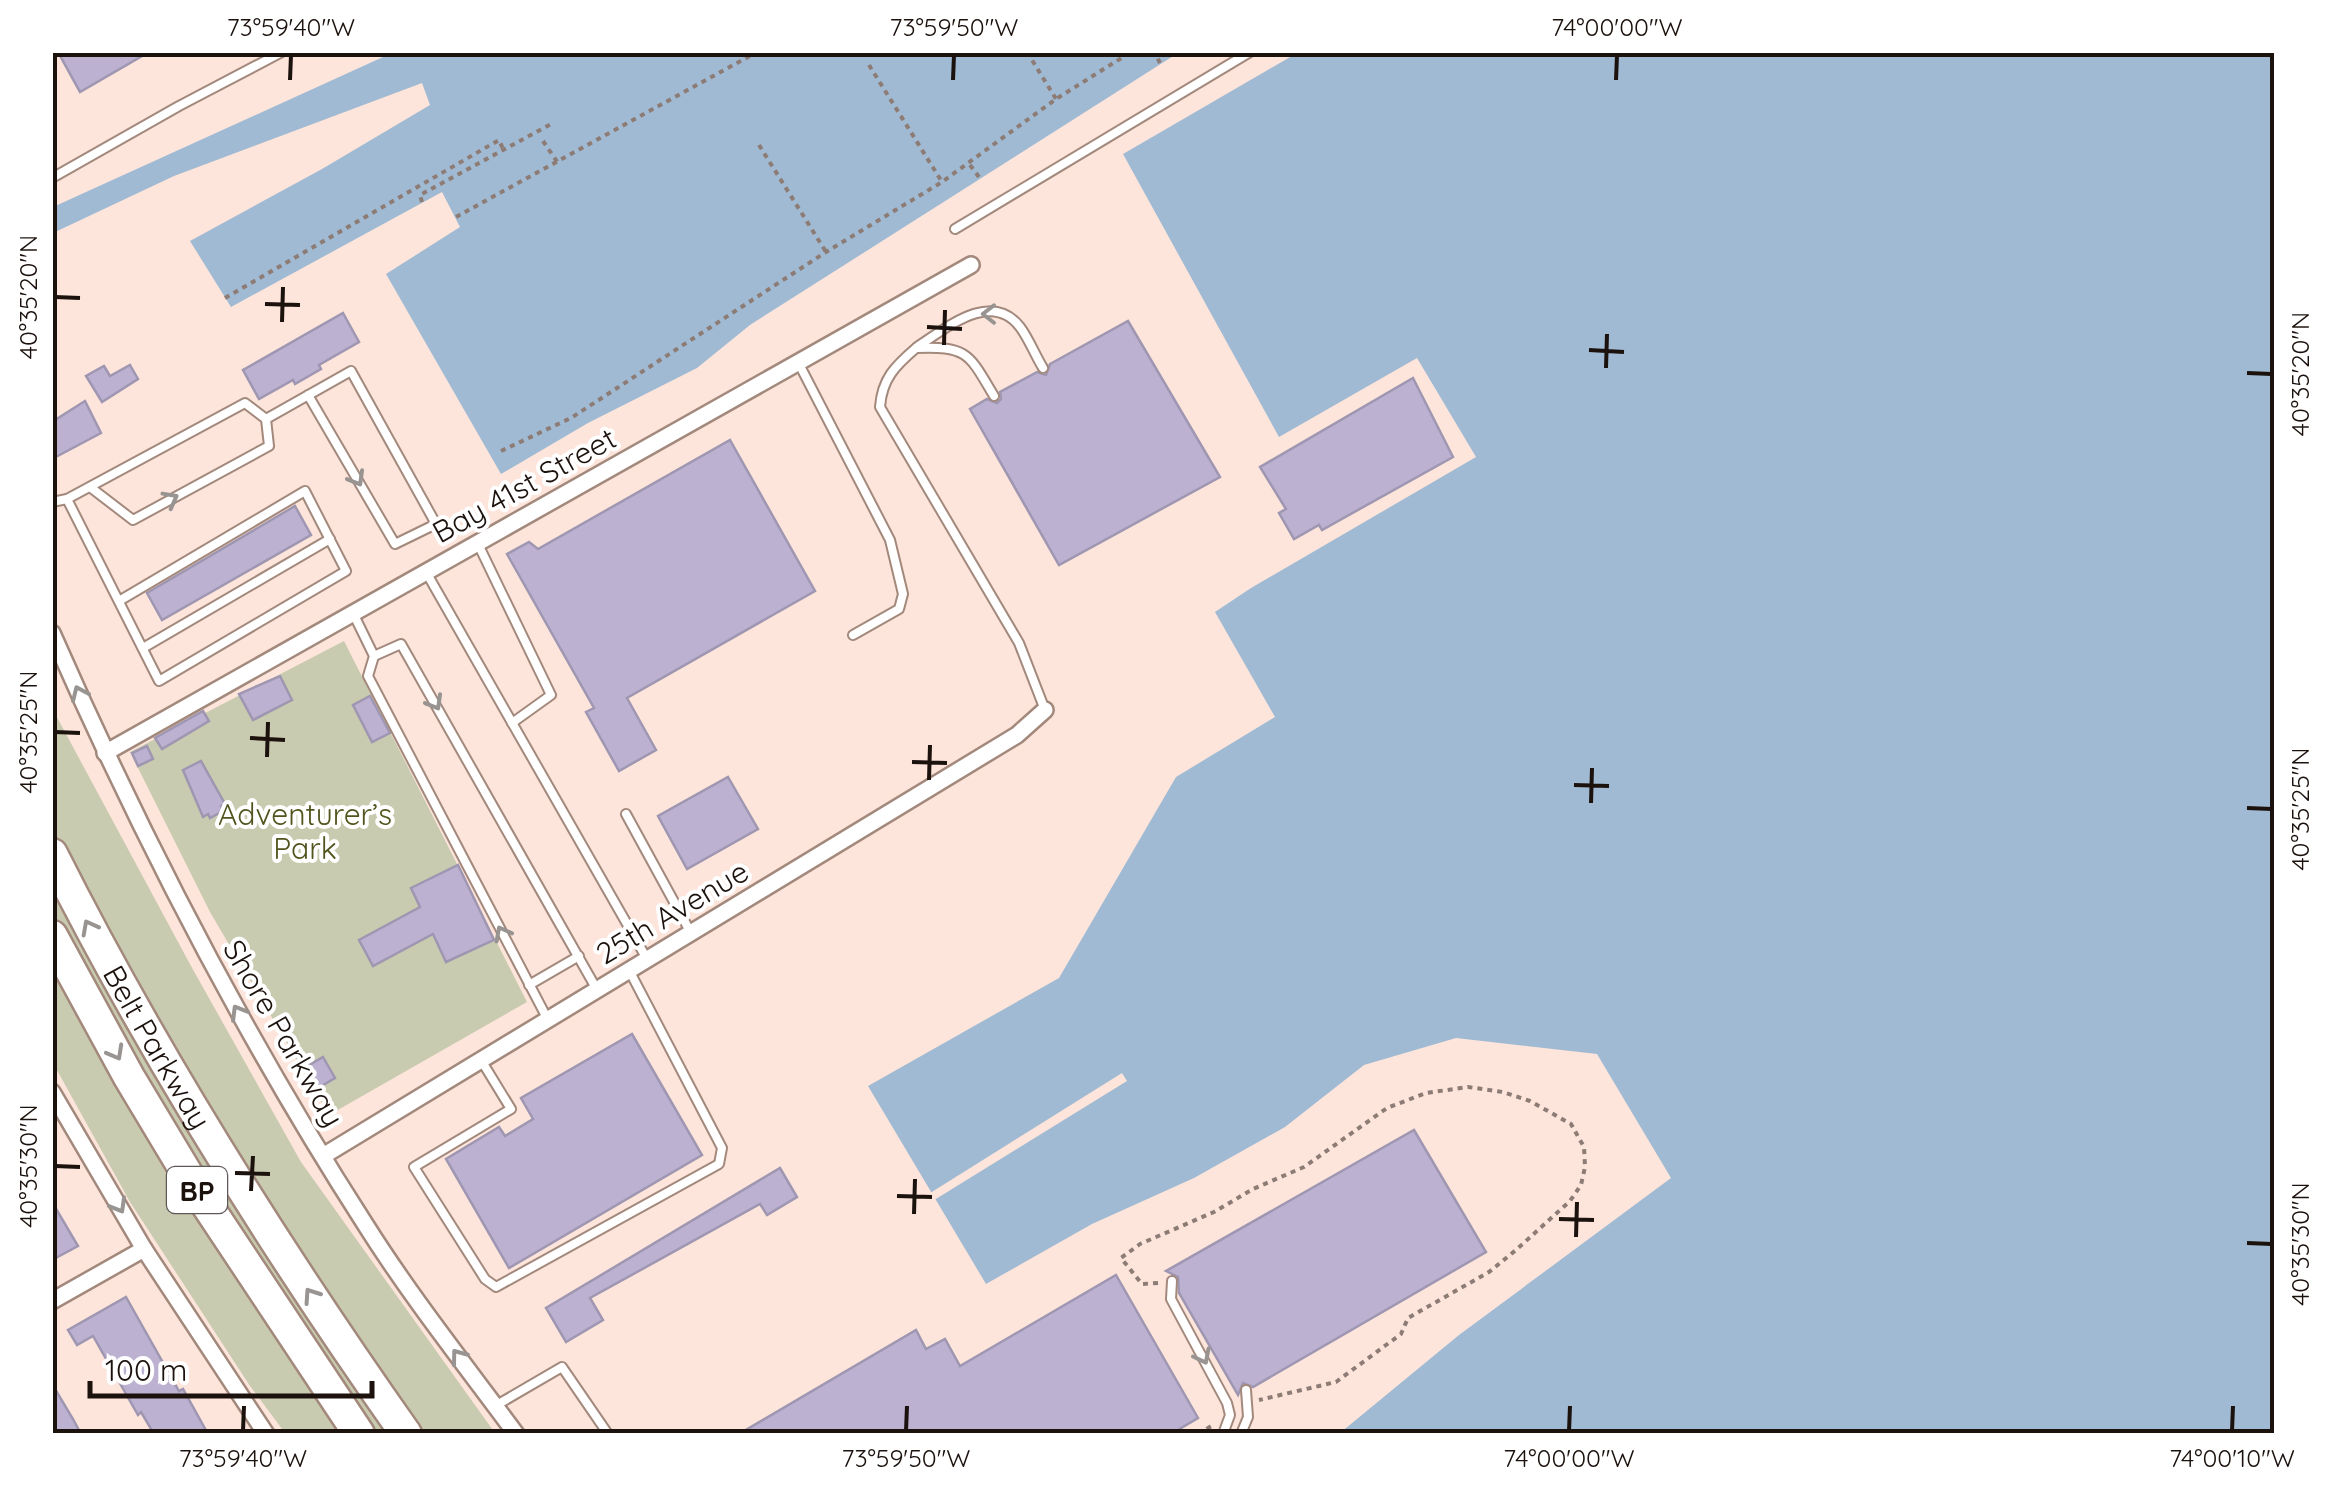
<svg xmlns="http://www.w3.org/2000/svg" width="2327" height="1486" font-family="Quicksand,sans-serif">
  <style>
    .park { fill: #c9cbb0 }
    .water { fill: #a0bad3 }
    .pier { fill: #fde5db }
    .building { fill: #bcb1d1; stroke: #9f97b1; stroke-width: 2.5 }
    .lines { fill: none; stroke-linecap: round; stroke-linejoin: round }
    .service-casing { stroke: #a3887c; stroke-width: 12 }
    .minor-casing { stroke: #a3887c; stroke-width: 20 }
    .motorway-casing { stroke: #a3887c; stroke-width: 35 }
    .path { stroke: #8d7c75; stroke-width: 4; stroke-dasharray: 5 5; stroke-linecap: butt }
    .service { stroke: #fff; stroke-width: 8 }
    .minor { stroke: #fff; stroke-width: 15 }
    .motorway { stroke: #fff; stroke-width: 30 }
    .oneway { stroke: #989492 }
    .ticks { fill: none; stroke: #1b110d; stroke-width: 4 }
    .labels { text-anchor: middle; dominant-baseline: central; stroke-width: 8; stroke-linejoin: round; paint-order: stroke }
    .shield { fill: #fff; stroke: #5f5856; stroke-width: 2.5 }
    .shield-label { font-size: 28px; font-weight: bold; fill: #1b110d }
    .street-label { font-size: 30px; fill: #1b110d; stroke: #fff }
    .park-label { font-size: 30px; fill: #52541d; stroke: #fff }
    .neatline { fill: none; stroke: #1b110d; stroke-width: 4 }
    .ticks-label { font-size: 25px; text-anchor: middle; fill: #1b110d }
  </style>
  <rect width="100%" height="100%" fill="#fde5db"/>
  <g class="park">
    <polygon points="344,641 527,1002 329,1115 210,912 130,752"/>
    <polygon points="52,708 191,966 301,1162 495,1433 285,1433 250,1386 130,1202 53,1063"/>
  </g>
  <g class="water">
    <polygon points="394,52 1178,52 1178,53 750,325 697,368 588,423 501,474 386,274 460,227 442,192 231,307 190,241 322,169 430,105 422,83 174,176 53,233 53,207"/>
    <polygon points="1297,53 2274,53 2274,1433 1340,1433 1459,1335 1671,1178 1597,1054 1456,1038 1364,1065 1285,1127 1194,1178 1092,1224 986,1284 868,1086 1059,978 1176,777 1275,717 1215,612 1251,588 1476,457 1417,358 1279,437 1123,154"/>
  </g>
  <polygon class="pier" points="1122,1073 1127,1081 931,1202 927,1195"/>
  <g class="building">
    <polygon points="58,52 149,52 80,92"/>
    <polygon points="343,313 359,342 319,365 321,369 295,384 293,380 259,399 243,370"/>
    <polygon points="1128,321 1220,477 1059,565 970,409 987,399 997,403 1001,399 1000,392 1037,372 1046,375 1050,364"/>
    <polygon points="130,365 138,379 102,402 86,376 104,366 110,376"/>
    <polygon points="1413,378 1453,457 1322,530 1319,525 1294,539 1279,513 1286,509 1260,467"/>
    <polygon points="85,401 101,433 52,459 52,422"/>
    <polygon points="730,440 815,591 627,698 656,750 619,771 586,712 594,708 507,554 529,542 538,549"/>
    <polygon points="295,506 311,535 162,620 147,593"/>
    <polygon points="280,676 292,700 253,720 239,694"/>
    <polygon points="370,696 390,733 372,742 353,705"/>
    <polygon points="203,711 209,721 162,749 155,738"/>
    <polygon points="147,746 153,759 138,766 132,753"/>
    <polygon points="201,761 225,804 221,806 223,811 210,818 208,814 203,817 183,770"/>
    <polygon points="728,777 758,829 687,869 658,816"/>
    <polygon points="458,865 494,940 446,962 433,934 373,966 359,940 420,907 411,888"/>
    <polygon points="632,1034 702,1155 509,1268 446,1159 499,1127 505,1136 533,1119 521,1098"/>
    <polygon points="323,1057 335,1078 318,1088 306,1067"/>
    <polygon points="1414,1130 1486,1252 1253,1387 1243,1383 1238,1395 1179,1293 1178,1277 1166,1271"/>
    <polygon points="780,1168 797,1197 767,1215 760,1204 590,1298 603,1320 566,1342 546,1308"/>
    <polygon points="52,1202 78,1246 52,1260"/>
    <polygon points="1116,1275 1198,1418 1171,1434 739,1434 916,1330 926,1349 945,1339 960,1366"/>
    <polygon points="126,1297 179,1391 183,1389 208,1434 154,1434 141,1412 138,1415 93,1336 77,1345 68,1330"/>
    <polygon points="52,1384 73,1419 81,1434 52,1434"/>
  </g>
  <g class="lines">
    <defs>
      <g id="service">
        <polyline points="52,178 179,106 282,52"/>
        <polyline points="955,229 1250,52"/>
        <path d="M 917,347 C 945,329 991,289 1020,327 C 1029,339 1035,355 1043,368"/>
        <polyline points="798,362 890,540 903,594 899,609 853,635"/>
        <path d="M 994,396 C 969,354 968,346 916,348 C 895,366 882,379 880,407 L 1019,643 L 1045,710"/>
        <polyline points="266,419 351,371 436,524 395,544 308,395"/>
        <polyline points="67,499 245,403 266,419 269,446 133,520 90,487"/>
        <polyline points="52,502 67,499 159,681 346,571 305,491 119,601"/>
        <polyline points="478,544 551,695 512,723"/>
        <polyline points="426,572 647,959"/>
        <polyline points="353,613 374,656 368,676 547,1018"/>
        <polyline points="143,648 330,539"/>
        <polyline points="374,656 401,644 596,988"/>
        <polyline points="626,814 691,933"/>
        <polyline points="529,985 579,956"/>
        <polyline points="481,1060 511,1109 414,1167 485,1279 496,1287 719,1164 722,1148 629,970"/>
        <polyline points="1172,1281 1171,1299 1227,1403 1230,1415 1223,1434"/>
        <polyline points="495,1406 562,1367 608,1434"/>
        <polyline points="1241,1434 1248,1417 1246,1390"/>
      </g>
      <g id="minor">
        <path d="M 52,633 C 142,838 244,1036 365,1224 C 411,1297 465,1365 516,1434"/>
        <polyline points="105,753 971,265"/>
        <polyline points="52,1092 144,1249 266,1434"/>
        <polyline points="323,1156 1017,735 1045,710"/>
        <polyline points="52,1301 144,1249"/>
      </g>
      <g id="motorway">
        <path id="s1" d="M 52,854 C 154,1057 275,1248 406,1434"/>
        <polyline points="52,936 129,1077 195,1187 359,1434"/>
      </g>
    </defs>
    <use href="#service" class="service-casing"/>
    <use href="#minor" class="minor-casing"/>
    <use href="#motorway" class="motorway-casing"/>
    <g class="path">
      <polyline points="1027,52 1056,99"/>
      <polyline points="1160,63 1156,55 1162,52"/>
      <polyline points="869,65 942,182"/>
      <polyline points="543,141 558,163"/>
      <polyline points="759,145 826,252"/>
      <polyline points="970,165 979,177"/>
      <polyline points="422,202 420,195 553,123"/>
      <polyline points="456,217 757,52"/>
      <polyline points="225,298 499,140 504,151"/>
      <polyline points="501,451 571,418 826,252 942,182 1056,99 1131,52"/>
      <polyline points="1158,1283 1142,1284 1121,1258 1140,1244 1214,1212 1253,1189 1304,1167 1387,1108 1426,1093 1468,1087 1503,1092 1530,1101 1571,1124 1584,1147 1585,1167 1581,1185 1570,1201 1516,1250 1489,1272 1408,1318 1401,1334 1336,1382 1259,1400"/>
      <polyline points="1198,1434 1213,1425"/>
    </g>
    <use href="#service" class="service"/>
    <use href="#minor" class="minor"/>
    <use href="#motorway" class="motorway"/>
  </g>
  <defs><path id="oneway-chevron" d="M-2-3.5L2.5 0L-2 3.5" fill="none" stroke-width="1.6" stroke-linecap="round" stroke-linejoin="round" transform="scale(2.5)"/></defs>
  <g class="oneway">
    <use href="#oneway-chevron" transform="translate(989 314) rotate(180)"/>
    <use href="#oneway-chevron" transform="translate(357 479) rotate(60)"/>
    <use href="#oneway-chevron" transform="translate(171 499) rotate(-28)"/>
    <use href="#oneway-chevron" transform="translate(79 693) rotate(-114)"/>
    <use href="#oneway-chevron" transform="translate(435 703) rotate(60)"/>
    <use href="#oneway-chevron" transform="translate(89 927) rotate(-118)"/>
    <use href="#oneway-chevron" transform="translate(502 933) rotate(-118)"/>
    <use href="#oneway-chevron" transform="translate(238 1012) rotate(-121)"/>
    <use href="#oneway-chevron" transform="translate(116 1053) rotate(61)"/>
    <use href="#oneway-chevron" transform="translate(119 1206) rotate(60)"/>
    <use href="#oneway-chevron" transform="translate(311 1295) rotate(-124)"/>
    <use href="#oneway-chevron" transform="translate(458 1356) rotate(-127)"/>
    <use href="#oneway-chevron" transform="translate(1203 1357) rotate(63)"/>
  </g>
  <path class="ticks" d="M 290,80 L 291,55M 953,80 L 954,55M 1616,80 L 1617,55M 55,297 L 80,298M 265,304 L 300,305M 282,322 L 283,287M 927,327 L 962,329M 944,345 L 945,310M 1589,350 L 1624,352M 1606,368 L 1607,334M 2247,373 L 2272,374M 55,732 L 80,733M 250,738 L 285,740M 267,757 L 268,722M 912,762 L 947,763M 929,780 L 930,745M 1574,785 L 1609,786M 1591,803 L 1592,768M 2247,808 L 2272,809M 55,1166 L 80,1167M 235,1173 L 270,1174M 251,1191 L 253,1156M 897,1196 L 932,1197M 914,1214 L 915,1179M 1559,1219 L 1594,1220M 1576,1237 L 1577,1202M 2247,1243 L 2272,1244M 243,1431 L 244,1406M 906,1431 L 907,1406M 1569,1431 L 1570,1406M 2232,1431 L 2233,1406"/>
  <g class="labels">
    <rect class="shield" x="167" y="1167" width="60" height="46" rx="8"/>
    <g class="shield-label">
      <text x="197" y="1190">BP</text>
    </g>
    <g class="street-label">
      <text transform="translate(524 485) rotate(-29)">Bay 41st Street</text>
      <text transform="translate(672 912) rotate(-31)">25th Avenue</text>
      <text transform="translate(284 1033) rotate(60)">Shore Parkway</text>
      <text stroke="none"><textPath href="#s1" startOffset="220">Belt Parkway</textPath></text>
    </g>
    <g class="park-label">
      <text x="305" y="814">Adventurer’s<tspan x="305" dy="34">Park</tspan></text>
    </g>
  </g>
  <rect width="2327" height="1486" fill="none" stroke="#ffffff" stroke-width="110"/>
  <path d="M90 1381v15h282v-15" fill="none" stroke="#1b110d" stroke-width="5"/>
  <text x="105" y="1381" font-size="30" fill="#1b110d" stroke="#ffffff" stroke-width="8" paint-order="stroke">100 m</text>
  <rect x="55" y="55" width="2217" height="1376" class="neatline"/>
  <g class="ticks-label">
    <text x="291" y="36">73°59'40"W</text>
    <text x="954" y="36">73°59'50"W</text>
    <text x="1617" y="36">74°00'00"W</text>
    <text transform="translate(28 297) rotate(-90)" y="9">40°35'20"N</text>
    <text transform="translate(2300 374) rotate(-90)" y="9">40°35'20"N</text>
    <text transform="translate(28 732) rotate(-90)" y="9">40°35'25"N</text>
    <text transform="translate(2300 809) rotate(-90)" y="9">40°35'25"N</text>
    <text transform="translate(28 1166) rotate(-90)" y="9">40°35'30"N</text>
    <text transform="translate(2300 1244) rotate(-90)" y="9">40°35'30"N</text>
    <text x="243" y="1467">73°59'40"W</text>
    <text x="906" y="1467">73°59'50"W</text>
    <text x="1569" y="1467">74°00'00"W</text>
    <text x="2232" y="1467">74°00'10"W</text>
  </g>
</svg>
